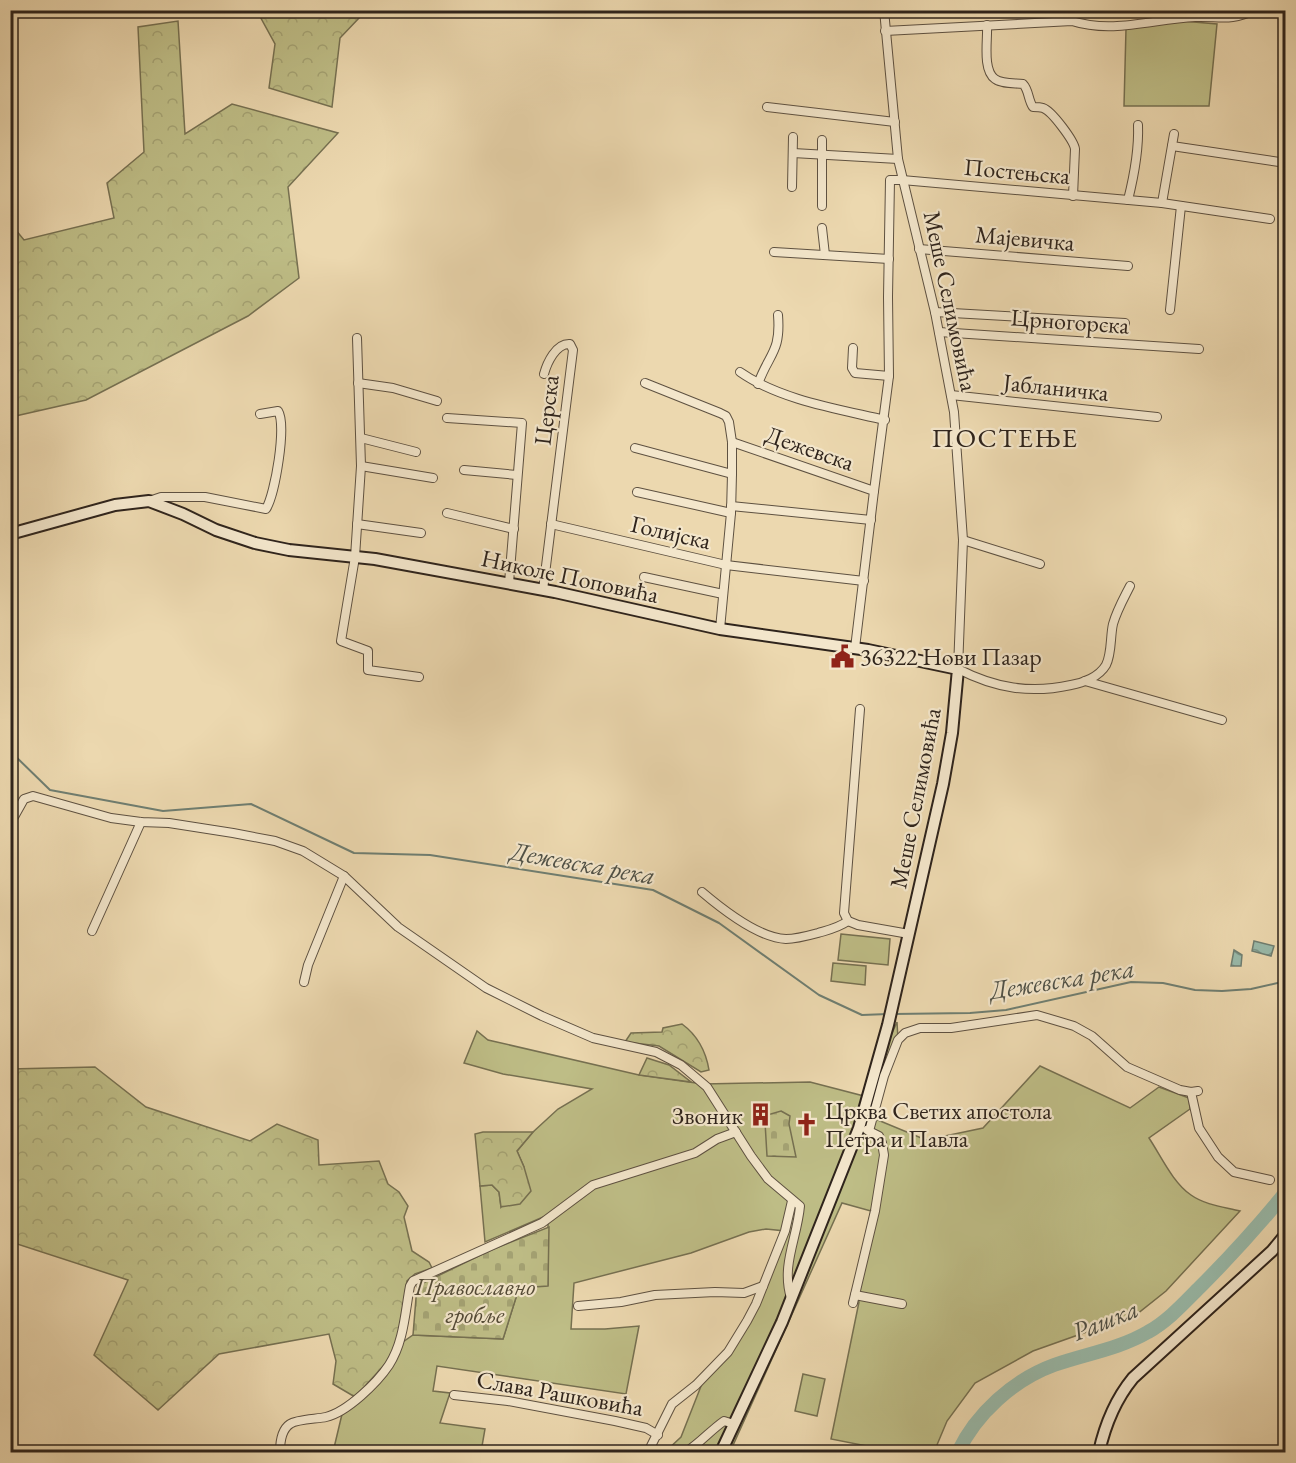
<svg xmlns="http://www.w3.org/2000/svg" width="1296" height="1463" font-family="'EB Garamond',serif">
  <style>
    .grass { fill: #bebd86; stroke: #767051; stroke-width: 1.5 }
    .forest { fill: url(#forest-crowns); stroke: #767051; stroke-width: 1.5 }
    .cemetery { fill: url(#cemetery-stones); stroke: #767051; stroke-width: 1.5 }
    .water { fill: url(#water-waves); stroke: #6f7e71; stroke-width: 1.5 }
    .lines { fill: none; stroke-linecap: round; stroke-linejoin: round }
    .stream { stroke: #6f7e71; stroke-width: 2 }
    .river { stroke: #99baaa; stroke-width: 14 }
    .street-casing { stroke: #5e5141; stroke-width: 10 }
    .secondary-casing { stroke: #2f241c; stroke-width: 14 }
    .street { stroke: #f3e6cb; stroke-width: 8 }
    .secondary { stroke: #f3e6cb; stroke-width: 10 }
    .labels { text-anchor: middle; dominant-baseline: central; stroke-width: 4.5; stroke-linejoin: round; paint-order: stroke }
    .street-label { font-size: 24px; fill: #2f241c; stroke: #f3e6cb }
    .poi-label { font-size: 24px; fill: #2f241c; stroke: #f3e6cb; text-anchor: start }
    .park-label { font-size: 24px; font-style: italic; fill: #534a36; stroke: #f3e6cb }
    .water-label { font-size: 26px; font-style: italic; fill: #4f5147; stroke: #f3e6cb }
    .quarter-label { font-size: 27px; letter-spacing: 1.5px; fill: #2f241c; stroke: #f3e6cb }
  </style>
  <defs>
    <pattern id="forest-crowns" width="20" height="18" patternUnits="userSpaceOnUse" patternTransform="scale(1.5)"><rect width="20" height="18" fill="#bebd86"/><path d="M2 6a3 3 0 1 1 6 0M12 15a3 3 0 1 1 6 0" fill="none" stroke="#a4a273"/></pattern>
    <pattern id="cemetery-stones" width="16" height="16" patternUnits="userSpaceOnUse" patternTransform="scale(1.5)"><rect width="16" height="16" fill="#bebd86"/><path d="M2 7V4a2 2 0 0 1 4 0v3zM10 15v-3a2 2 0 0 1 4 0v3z" fill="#a4a273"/></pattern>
    <pattern id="water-waves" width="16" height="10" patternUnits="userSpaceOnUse" patternTransform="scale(1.5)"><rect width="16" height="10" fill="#99baaa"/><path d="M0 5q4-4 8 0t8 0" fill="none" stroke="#7d978a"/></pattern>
  </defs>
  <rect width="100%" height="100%" fill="#ecd8af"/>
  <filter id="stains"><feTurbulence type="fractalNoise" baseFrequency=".00333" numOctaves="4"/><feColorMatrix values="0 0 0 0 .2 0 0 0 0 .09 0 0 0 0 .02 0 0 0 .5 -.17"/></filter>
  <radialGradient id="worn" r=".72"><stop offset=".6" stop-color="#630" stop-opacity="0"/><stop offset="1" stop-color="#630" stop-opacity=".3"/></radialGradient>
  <g class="grass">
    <polygon points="1182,21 1217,24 1209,106 1124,106 1126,29"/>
    <polygon points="841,934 890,939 888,965 838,960"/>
    <polygon points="833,963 866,966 865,985 831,981"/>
    <path d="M 897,1022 L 898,1040 L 873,1118 L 926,1140 L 983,1128 L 1040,1066 L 1130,1108 L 1159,1087 L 1189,1098 L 1190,1109 L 1149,1138 C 1161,1156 1173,1183 1191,1195 C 1205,1205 1224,1207 1240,1211 L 1166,1291 L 1137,1314 L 1033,1351 L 975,1383 L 947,1421 L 934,1452 L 897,1452 L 831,1439 L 859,1302 L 851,1300 L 871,1211 L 842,1203 L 730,1452 L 665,1452 L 681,1437 L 705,1376 L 747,1321 L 785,1231 L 766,1229 L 749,1232 L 691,1253 L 574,1283 L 571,1329 L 605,1329 L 639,1326 L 626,1394 L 437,1366 L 433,1391 L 450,1393 L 440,1423 L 485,1429 L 481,1452 L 333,1452 L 343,1410 L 390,1364 L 400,1344 L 413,1335 L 503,1339 L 519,1288 L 548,1285 L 548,1215 L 485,1242 L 480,1186 L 492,1185 L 499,1192 L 501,1207 L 524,1167 L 517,1151 L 533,1132 L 558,1109 L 592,1089 L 503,1074 L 464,1063 L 477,1031 L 488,1040 L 639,1075 L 703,1084 L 810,1082 L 864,1096 Z"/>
    <polygon points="803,1374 825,1379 817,1416 795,1411"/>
  </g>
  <g class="forest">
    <polygon points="257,11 363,11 359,18 340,38 332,107 269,88 275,44"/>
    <polygon points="178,21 185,134 232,104 338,133 288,187 299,278 248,316 86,400 11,417 11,224 24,240 114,218 107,183 144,152 138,27"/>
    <path d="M 682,1024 C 697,1035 706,1052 709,1070 L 701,1072 L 659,1046 L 625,1042 L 631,1033 L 662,1032 L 663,1028 Z"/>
    <polygon points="647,1058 669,1065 691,1082 639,1075"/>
    <polygon points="95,1067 146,1107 250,1141 277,1124 318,1140 319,1165 379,1161 388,1184 399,1192 408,1206 404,1217 412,1251 429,1262 432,1268 415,1274 407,1281 397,1343 387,1362 355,1397 333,1384 336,1361 329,1334 219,1354 158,1410 94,1355 128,1280 11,1242 10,1069"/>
    <polygon points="483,1132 533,1132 517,1151 524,1167 531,1191 520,1204 501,1207 499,1192 492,1185 480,1186 475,1134"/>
  </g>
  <g class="cemetery">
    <polygon points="781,1111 790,1116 789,1124 796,1157 767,1156 765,1122 767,1115"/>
    <polygon points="549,1227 548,1286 519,1288 503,1339 413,1335 417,1286 491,1250"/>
  </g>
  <g class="water">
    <polygon points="1254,941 1274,946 1271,956 1252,951"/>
    <polygon points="1234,950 1242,955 1241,966 1231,966"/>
  </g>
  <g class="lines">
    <g class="stream">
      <polyline points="10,751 50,790 163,811 251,804 354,853 430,855 653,890 719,923 819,995 862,1015 888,1014"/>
      <polyline points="894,1014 970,1013 1006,1010 1131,982 1163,983 1195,990 1222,991 1251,989 1286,981"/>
    </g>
    <path class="river" d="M 958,1452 C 976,1414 1013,1380 1054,1365 C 1085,1354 1119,1349 1148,1332 C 1168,1321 1184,1303 1200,1287 C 1230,1257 1259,1225 1286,1192"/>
    <defs>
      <g id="street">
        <path d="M 884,10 L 898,159 L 935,312 L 954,412 L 963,540 L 958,669 C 995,688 1030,694 1071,685 C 1083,683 1099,677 1106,665 C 1112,653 1110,637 1113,624 C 1117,610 1124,598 1130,586"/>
        <path d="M 987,25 C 988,39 982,70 995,79 C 1002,84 1014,83 1023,84 C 1029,90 1028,100 1033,107 C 1037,107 1040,107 1043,108 C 1052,111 1074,141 1075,149 L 1073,196"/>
        <path d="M 885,31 L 1072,21 C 1113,34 1153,19 1195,17 C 1219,16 1231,22 1254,10"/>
        <polyline points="767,107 895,122"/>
        <polyline points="1172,146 1286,163"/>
        <polyline points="793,153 898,159"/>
        <polyline points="792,187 793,137"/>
        <path d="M 1128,200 C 1134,176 1139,150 1138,125"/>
        <polyline points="1162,203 1174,134"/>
        <polyline points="822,206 822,140"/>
        <polyline points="822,228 825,255"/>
        <polyline points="919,249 1128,266"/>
        <polyline points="774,252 889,259"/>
        <polyline points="1170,310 1181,206"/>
        <polyline points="935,312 1125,323"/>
        <polyline points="939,332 1199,349"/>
        <polyline points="357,338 361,466 355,557 341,641 368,651 368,670 419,677"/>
        <polyline points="853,348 852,368 855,373 889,376"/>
        <path d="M 740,372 C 780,400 838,409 885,420"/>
        <polyline points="358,383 393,388 437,401"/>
        <polyline points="645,383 720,413 726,416 729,422 732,442 732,474 731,513 720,629"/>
        <path d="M 758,384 C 769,353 781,353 778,315"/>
        <polyline points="951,395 1157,417"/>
        <polyline points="447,418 522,423 509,583"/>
        <polyline points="361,438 416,452"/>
        <polyline points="732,442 874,491 855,648"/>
        <polyline points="635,448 732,474"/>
        <polyline points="361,466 433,478"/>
        <polyline points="464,470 517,475"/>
        <polyline points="874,491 889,376 888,297 890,180 902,180 1162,203 1270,219"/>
        <polyline points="637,492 731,513"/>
        <path d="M 149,501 L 161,497 L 205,497 L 266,509 C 275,494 287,425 278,411 L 260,414"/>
        <polyline points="731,506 871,520"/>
        <polyline points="447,513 514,529"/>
        <polyline points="357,524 421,533"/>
        <polyline points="551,524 726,565 864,581"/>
        <polyline points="963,540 1040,564"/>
        <polyline points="644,577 723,594"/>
        <path d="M 543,590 L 573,350 L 570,344 C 556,343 547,363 544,374"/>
        <polyline points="1085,681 1222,720"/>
        <polyline points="860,709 844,913 848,921 858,925 909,934"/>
        <path d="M 10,824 L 24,799 L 33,796 L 111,818 L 141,822 L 169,823 L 233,833 L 275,841 L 303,851 L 344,876 L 398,927 L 486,988 L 542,1016 L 593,1038 L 656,1052 L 681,1065 L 707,1087 L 751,1156 L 768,1179 L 800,1206 C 797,1239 781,1265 791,1298"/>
        <path d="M 702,892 C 722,909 758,938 786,939 C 796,939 807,936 818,933 C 828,930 838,928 848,921"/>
        <polyline points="92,931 141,822"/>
        <polyline points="304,982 308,965 344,876"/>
        <polyline points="1191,1092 1199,1128 1218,1157 1234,1172 1270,1180"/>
        <polyline points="869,1131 884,1076 898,1040 905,1033 920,1028 951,1028 1037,1015 1074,1026 1092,1036 1127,1067 1180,1090 1191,1092 1198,1091"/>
        <polyline points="855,1295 902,1304"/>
        <polyline points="853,1303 875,1211 884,1155 882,1143 879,1136 867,1130"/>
        <polyline points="578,1306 621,1302 655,1295 715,1292 744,1293 763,1286"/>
        <polyline points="454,1395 508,1401 615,1421 646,1428 658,1435"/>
        <path d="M 280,1452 C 280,1442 281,1430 290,1424 C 297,1419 318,1419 326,1417 C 347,1412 377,1383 389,1365 C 404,1342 405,1312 410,1286 L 413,1281 L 542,1223 L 593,1185 L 695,1153 L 717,1139 L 736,1132"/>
        <polyline points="648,1452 672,1404 696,1385 728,1352 747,1321 756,1304 785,1231 792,1201"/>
        <path d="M 686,1452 C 700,1443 711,1430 724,1421 L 734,1424"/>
      </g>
      <g id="secondary">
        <polyline points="10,534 115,505 149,501 183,514 216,530 255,543 289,550 375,559 555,592 720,629 868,650 958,669 952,733 943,784 888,1025 859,1128 782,1322 721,1452"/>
        <path d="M 1099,1452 C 1105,1425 1115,1400 1133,1378 L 1272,1251 L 1286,1234"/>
      </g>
    </defs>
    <use href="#street" class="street-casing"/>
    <use href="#secondary" class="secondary-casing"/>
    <use href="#street" class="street"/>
    <use href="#secondary" class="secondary"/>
  </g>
  <defs>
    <symbol id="civic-bare" viewBox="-9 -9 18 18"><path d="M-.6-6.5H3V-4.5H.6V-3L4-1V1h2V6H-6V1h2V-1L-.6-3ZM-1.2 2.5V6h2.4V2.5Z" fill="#8f2418" stroke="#f3e6cb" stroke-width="2.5" paint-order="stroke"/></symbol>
    <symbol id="building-bare" viewBox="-9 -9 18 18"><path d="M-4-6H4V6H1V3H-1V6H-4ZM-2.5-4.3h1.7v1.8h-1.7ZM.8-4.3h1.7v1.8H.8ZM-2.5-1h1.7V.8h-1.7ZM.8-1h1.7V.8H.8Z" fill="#8f2418" stroke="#f3e6cb" stroke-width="2.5" paint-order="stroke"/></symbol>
    <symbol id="church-bare" viewBox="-9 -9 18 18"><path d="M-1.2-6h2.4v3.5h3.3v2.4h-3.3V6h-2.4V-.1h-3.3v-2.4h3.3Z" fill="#8f2418" stroke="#f3e6cb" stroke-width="2.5" paint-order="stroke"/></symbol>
  </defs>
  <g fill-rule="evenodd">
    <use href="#civic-bare" x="826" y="640" width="33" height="33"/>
    <use href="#building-bare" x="744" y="1098" width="33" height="33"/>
    <use href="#church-bare" x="790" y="1108" width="33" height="33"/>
  </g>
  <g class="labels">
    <g class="street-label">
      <text transform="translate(1017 171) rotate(5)">Постењска</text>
      <text transform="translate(1025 238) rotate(5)">Мајевичка</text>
      <text transform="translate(951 301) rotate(78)">Меше Селимовића</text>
      <text transform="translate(1070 321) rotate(4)">Црногорска</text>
      <text transform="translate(1056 387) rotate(6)">Јабланичка</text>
      <text transform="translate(546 410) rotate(-83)">Церска</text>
      <text transform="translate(810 448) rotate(19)">Дежевска</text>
      <text transform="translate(671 532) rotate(13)">Голијска</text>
      <text transform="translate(570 576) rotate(12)">Николе Поповића</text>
      <text transform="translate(915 798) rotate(-79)">Меше Селимовића</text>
      <text transform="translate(560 1393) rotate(10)">Слава Рашковића</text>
    </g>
    <g class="poi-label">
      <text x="860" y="656">36322 Нови Пазар</text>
      <text x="825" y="1110">Црква Светих апостола<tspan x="825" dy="28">Петра и Павла</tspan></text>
      <text x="743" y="1115" text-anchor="end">Звоник</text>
    </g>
    <g class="park-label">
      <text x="475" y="1286">Православно<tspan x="475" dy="28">гробље</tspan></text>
    </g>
    <g class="water-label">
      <text transform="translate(583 863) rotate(10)">Дежевска река</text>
      <text transform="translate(1062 979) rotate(-9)">Дежевска река</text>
      <text transform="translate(1105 1320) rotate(-22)">Рашка</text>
    </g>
    <g class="quarter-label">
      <text x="1005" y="437">ПОСТЕЊЕ</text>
    </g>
  </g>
  <rect width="1296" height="1463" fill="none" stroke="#ecd8af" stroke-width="36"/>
  <rect x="12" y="12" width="1272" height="1439" fill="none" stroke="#2f241c" stroke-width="3"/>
  <rect x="18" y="18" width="1260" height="1427" fill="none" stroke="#2f241c" stroke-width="1.5"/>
  <rect width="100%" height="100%" filter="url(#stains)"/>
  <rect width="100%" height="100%" fill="url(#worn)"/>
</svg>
